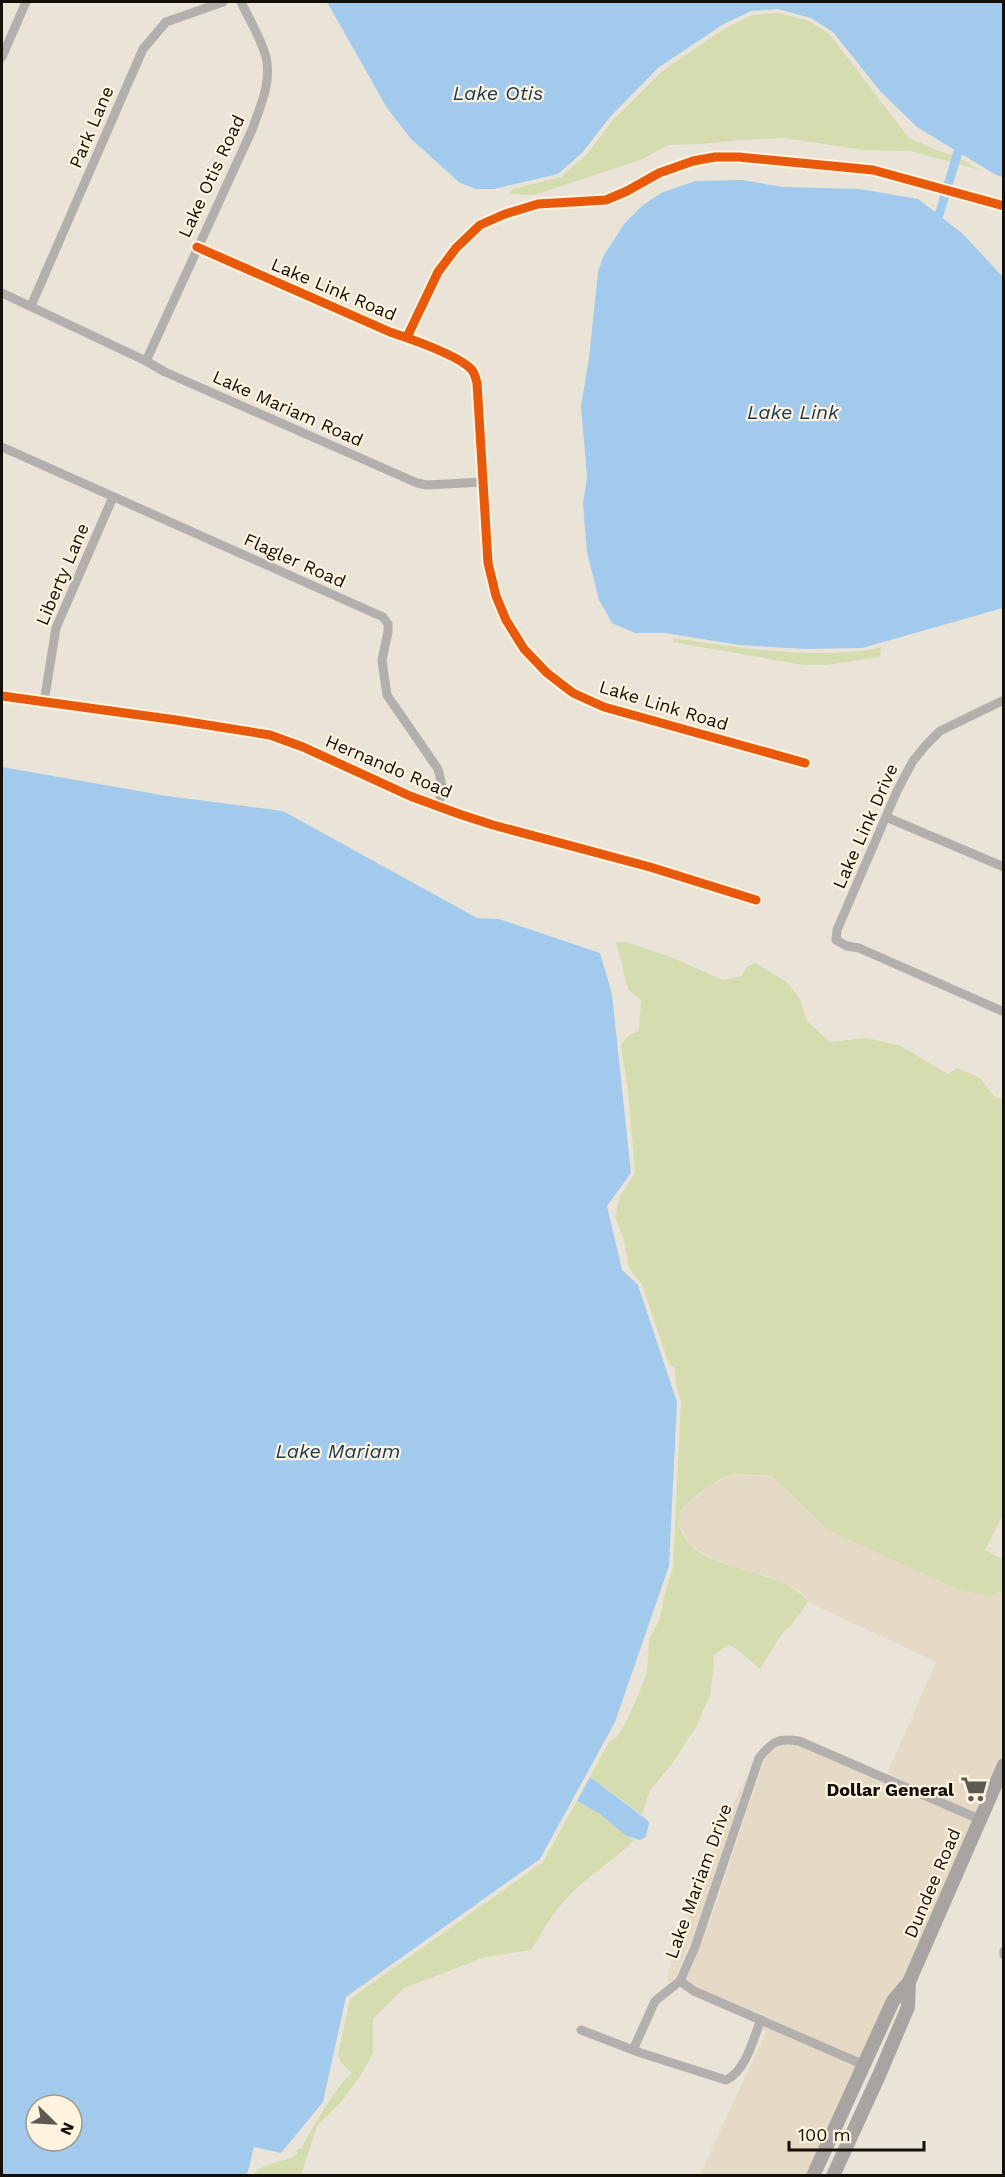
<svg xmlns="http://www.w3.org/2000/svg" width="1005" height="2177" font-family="'Work Sans',sans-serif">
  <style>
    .built { fill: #e5dac6 }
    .green { fill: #d5dcb0 }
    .water { fill: #a2caed; fill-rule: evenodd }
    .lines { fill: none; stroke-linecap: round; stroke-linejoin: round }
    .canal { stroke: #a2caed; stroke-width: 9 }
    .minor { stroke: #b3afad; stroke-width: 9 }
    .secondary { stroke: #a9a4a2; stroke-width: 14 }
    .cycleway-casing { stroke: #fef3de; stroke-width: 13 }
    .cycleway { stroke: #e8590c; stroke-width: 9 }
    .labels { text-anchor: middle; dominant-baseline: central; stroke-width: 4.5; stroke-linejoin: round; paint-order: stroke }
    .street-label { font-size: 18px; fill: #141009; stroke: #fef3de }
    .poi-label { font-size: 18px; font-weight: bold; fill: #141009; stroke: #fef3de; text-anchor: end }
    .water-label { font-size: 20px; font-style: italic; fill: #193955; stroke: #fef3de }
  </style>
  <rect width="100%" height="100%" fill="#eae4d8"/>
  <g class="built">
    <polygon points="730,1475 772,1476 828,1530 897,1560 989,1596 1003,1590 1003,1753 976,1813 887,1774 936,1662 808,1602 801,1592 768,1576 742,1570 711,1558 688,1544 684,1533 678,1525 680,1513 689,1501 699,1496 709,1486"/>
    <polygon points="784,1744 798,1745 972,1821 906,1977 861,2059 697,1987 686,1980 711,1918 764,1760 773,1749"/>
    <polygon points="748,1773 702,1914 675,1978 669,1983 667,1976 719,1834"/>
    <polygon points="764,2026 858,2067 807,2175 699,2176 766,2032 762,2030"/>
  </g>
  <g class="green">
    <polygon points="778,13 809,21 830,35 909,138 939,151 956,156 980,170 911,151 864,150 784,138 740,140 701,144 668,145 643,159 534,195 509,194 513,189 561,177 586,155 613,120 661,72 725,28 752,15"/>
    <path d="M 674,638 C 723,646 772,653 822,653 C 842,652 861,653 881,647 L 880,657 L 826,665 L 804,665 L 673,642 Z"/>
    <path d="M 616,942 L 626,942 L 673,958 L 723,980 L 742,976 L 746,967 L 756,963 L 788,983 L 800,999 L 807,1021 L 830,1042 L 866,1038 L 899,1045 L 948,1074 L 957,1068 L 980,1078 L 995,1097 L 1003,1099 L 1004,1513 L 985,1550 L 1003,1559 L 1004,1590 L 989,1596 L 962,1591 L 828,1530 L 772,1476 C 762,1476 738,1473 730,1475 C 718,1478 687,1501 681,1511 C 679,1515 679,1520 678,1525 C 682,1531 685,1540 690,1545 C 719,1573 785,1570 808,1602 L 791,1626 L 783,1632 L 760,1669 L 735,1648 L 728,1645 L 714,1655 L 711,1693 L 696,1727 L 671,1765 L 650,1790 L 642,1815 L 590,1777 L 609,1742 L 616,1738 L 625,1724 L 638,1696 L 647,1672 L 649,1640 L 660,1618 L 664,1596 L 673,1568 L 681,1401 L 676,1385 L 675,1368 L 669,1364 L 642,1284 L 629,1268 L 624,1239 L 615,1217 L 620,1196 L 635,1173 L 628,1091 L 621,1045 L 629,1035 L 639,1031 L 641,1000 L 628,989 Z"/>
    <path d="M 577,1801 L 600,1814 L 626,1836 L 634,1840 C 613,1862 586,1876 566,1899 C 552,1914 542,1933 531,1950 L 485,1957 L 404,1988 L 373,2019 L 373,2053 L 361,2075 L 341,2102 L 317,2126 L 301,2175 L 252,2176 C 265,2160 280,2165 298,2154 L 296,2150 L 301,2148 C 310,2133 339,2080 352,2074 L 340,2061 L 338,2054 L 350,1999 L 543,1862 Z"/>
  </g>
  <g class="water">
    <polygon points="327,2 1003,2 1003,177 996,175 917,127 881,92 833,32 811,18 778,9 751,11 722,25 658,68 610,117 582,153 558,174 494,189 476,189 460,183 411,139 387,108"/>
    <polygon points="742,180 783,187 860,189 918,199 962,233 1003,277 1003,608 862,648 804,649 739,645 665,633 635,633 612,623 599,600 587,552 583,504 587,477 581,406 589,358 598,272 603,257 624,224 642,206 661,193 695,181"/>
    <path d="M 2,767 L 167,796 L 283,811 L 477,918 L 499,919 L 600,953 L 612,994 L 631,1173 L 607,1206 L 622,1270 L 638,1285 L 677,1402 L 669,1566 L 615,1722 L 540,1859 L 346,1997 L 323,2102 L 281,2153 L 254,2147 L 247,2175 L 2,2175 ZM 36,2105 L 72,2105 L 72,2141 L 36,2141 Z"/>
    <polygon points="590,1777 647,1820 649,1823 646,1837 640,1840 626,1836 600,1814 577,1801"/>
  </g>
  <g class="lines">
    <polyline class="canal" points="939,215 958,152"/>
    <g class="minor">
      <polyline points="2,57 26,2"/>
      <path d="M 197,247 L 390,332 C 408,338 460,356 472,370 C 474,373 476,379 477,383 L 488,563 L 496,596 L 506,620 L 524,649 L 547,673 L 573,693 L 604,707 L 805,763"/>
      <polyline points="2,293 146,361 165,372 417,483 427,485 483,482"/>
      <polyline points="31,306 143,49 166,22 223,2"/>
      <polyline points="407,337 438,272 456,248 480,225 505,214 538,204 606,200 627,191 659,173 693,161 715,157 739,157 873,170 1004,206"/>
      <path d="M 146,361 L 252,130 C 260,107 272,82 266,57 C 261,38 249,19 241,2"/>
      <path d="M 2,447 L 383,617 L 388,624 L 388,632 L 382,660 L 387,695 L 438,769 C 442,783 444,793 437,806"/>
      <polyline points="2,696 176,720 270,735 303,747 410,796 459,814 493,825 650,867 756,900"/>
      <polyline points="1004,700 940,731 926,745 913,761 897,791 837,930 836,940 847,946 859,948 1004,1012"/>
      <polyline points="44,702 56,628 113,497"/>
      <polyline points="886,817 1004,867"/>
      <polyline points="1004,1951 1004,1955"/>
      <polyline points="680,1981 694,1991 864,2065"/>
      <path d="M 581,2030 L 641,2053 L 726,2080 C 746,2071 753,2039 761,2020"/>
      <path d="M 633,2050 L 655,2001 L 680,1981 L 695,1947 L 759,1758 C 773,1741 778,1738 799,1741 L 979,1819"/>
    </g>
    <g class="secondary">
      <polyline points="813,2176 893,2001 909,1982 1004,1765"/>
      <polyline points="833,2176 880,2073 908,2007 909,1982"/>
    </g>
    <defs>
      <g id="cycleway">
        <path d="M 197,247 L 390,332 C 408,338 460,356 472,370 C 474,373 476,379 477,383 L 488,563 L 496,596 L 506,620 L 524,649 L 547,673 L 573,693 L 604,707 L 805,763"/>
        <polyline points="407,337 438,272 456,248 480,225 505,214 538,204 606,200 627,191 659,173 693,161 715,157 739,157 873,170 1004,206"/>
        <polyline points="2,696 176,720 270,735 303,747 410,796 459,814 493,825 650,867 756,900"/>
      </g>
    </defs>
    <use href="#cycleway" class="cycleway-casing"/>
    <use href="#cycleway" class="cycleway"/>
  </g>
  <defs>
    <symbol id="supermarket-bare" viewBox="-9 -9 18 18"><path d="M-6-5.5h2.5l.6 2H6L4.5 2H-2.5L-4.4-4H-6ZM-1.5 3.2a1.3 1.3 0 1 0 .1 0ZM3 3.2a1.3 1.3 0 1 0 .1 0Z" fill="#5f5a51" stroke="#fef3de" stroke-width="2.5" paint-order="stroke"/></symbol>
  </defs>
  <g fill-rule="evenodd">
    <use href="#supermarket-bare" x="955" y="1770" width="38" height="38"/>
  </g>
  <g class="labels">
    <g class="street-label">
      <text transform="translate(91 127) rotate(-67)">Park Lane</text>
      <text transform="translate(211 176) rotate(-65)">Lake Otis Road</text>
      <text transform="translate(334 289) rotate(23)">Lake Link Road</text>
      <text transform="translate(288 408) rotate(24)">Lake Mariam Road</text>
      <text transform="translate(295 560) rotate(24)">Flagler Road</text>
      <text transform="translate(62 574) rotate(-67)">Liberty Lane</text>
      <text transform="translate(664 705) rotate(17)">Lake Link Road</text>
      <text transform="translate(389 766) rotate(23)">Hernando Road</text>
      <text transform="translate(865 826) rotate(-66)">Lake Link Drive</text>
      <text transform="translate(698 1881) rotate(-70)">Lake Mariam Drive</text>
      <text transform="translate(932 1883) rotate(-67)">Dundee Road</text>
    </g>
    <g class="poi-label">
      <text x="954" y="1789">Dollar General</text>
    </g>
    <g class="water-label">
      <text x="498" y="93">Lake Otis</text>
      <text x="793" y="412">Lake Link</text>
      <text x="338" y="1451">Lake Mariam</text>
    </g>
  </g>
  <rect width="1005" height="2177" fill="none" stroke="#141009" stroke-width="6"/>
  <g transform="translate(54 2123) rotate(114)"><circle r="28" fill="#fef3de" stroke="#a09889" stroke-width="1.5"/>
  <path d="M0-4.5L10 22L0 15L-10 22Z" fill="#5f5a51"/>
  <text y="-9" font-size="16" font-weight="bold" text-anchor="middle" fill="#141009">N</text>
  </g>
  <path d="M789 2141v9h135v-9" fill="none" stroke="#141009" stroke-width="3"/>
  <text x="798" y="2141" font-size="18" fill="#141009" stroke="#fef3de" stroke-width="4.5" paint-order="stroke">100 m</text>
</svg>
